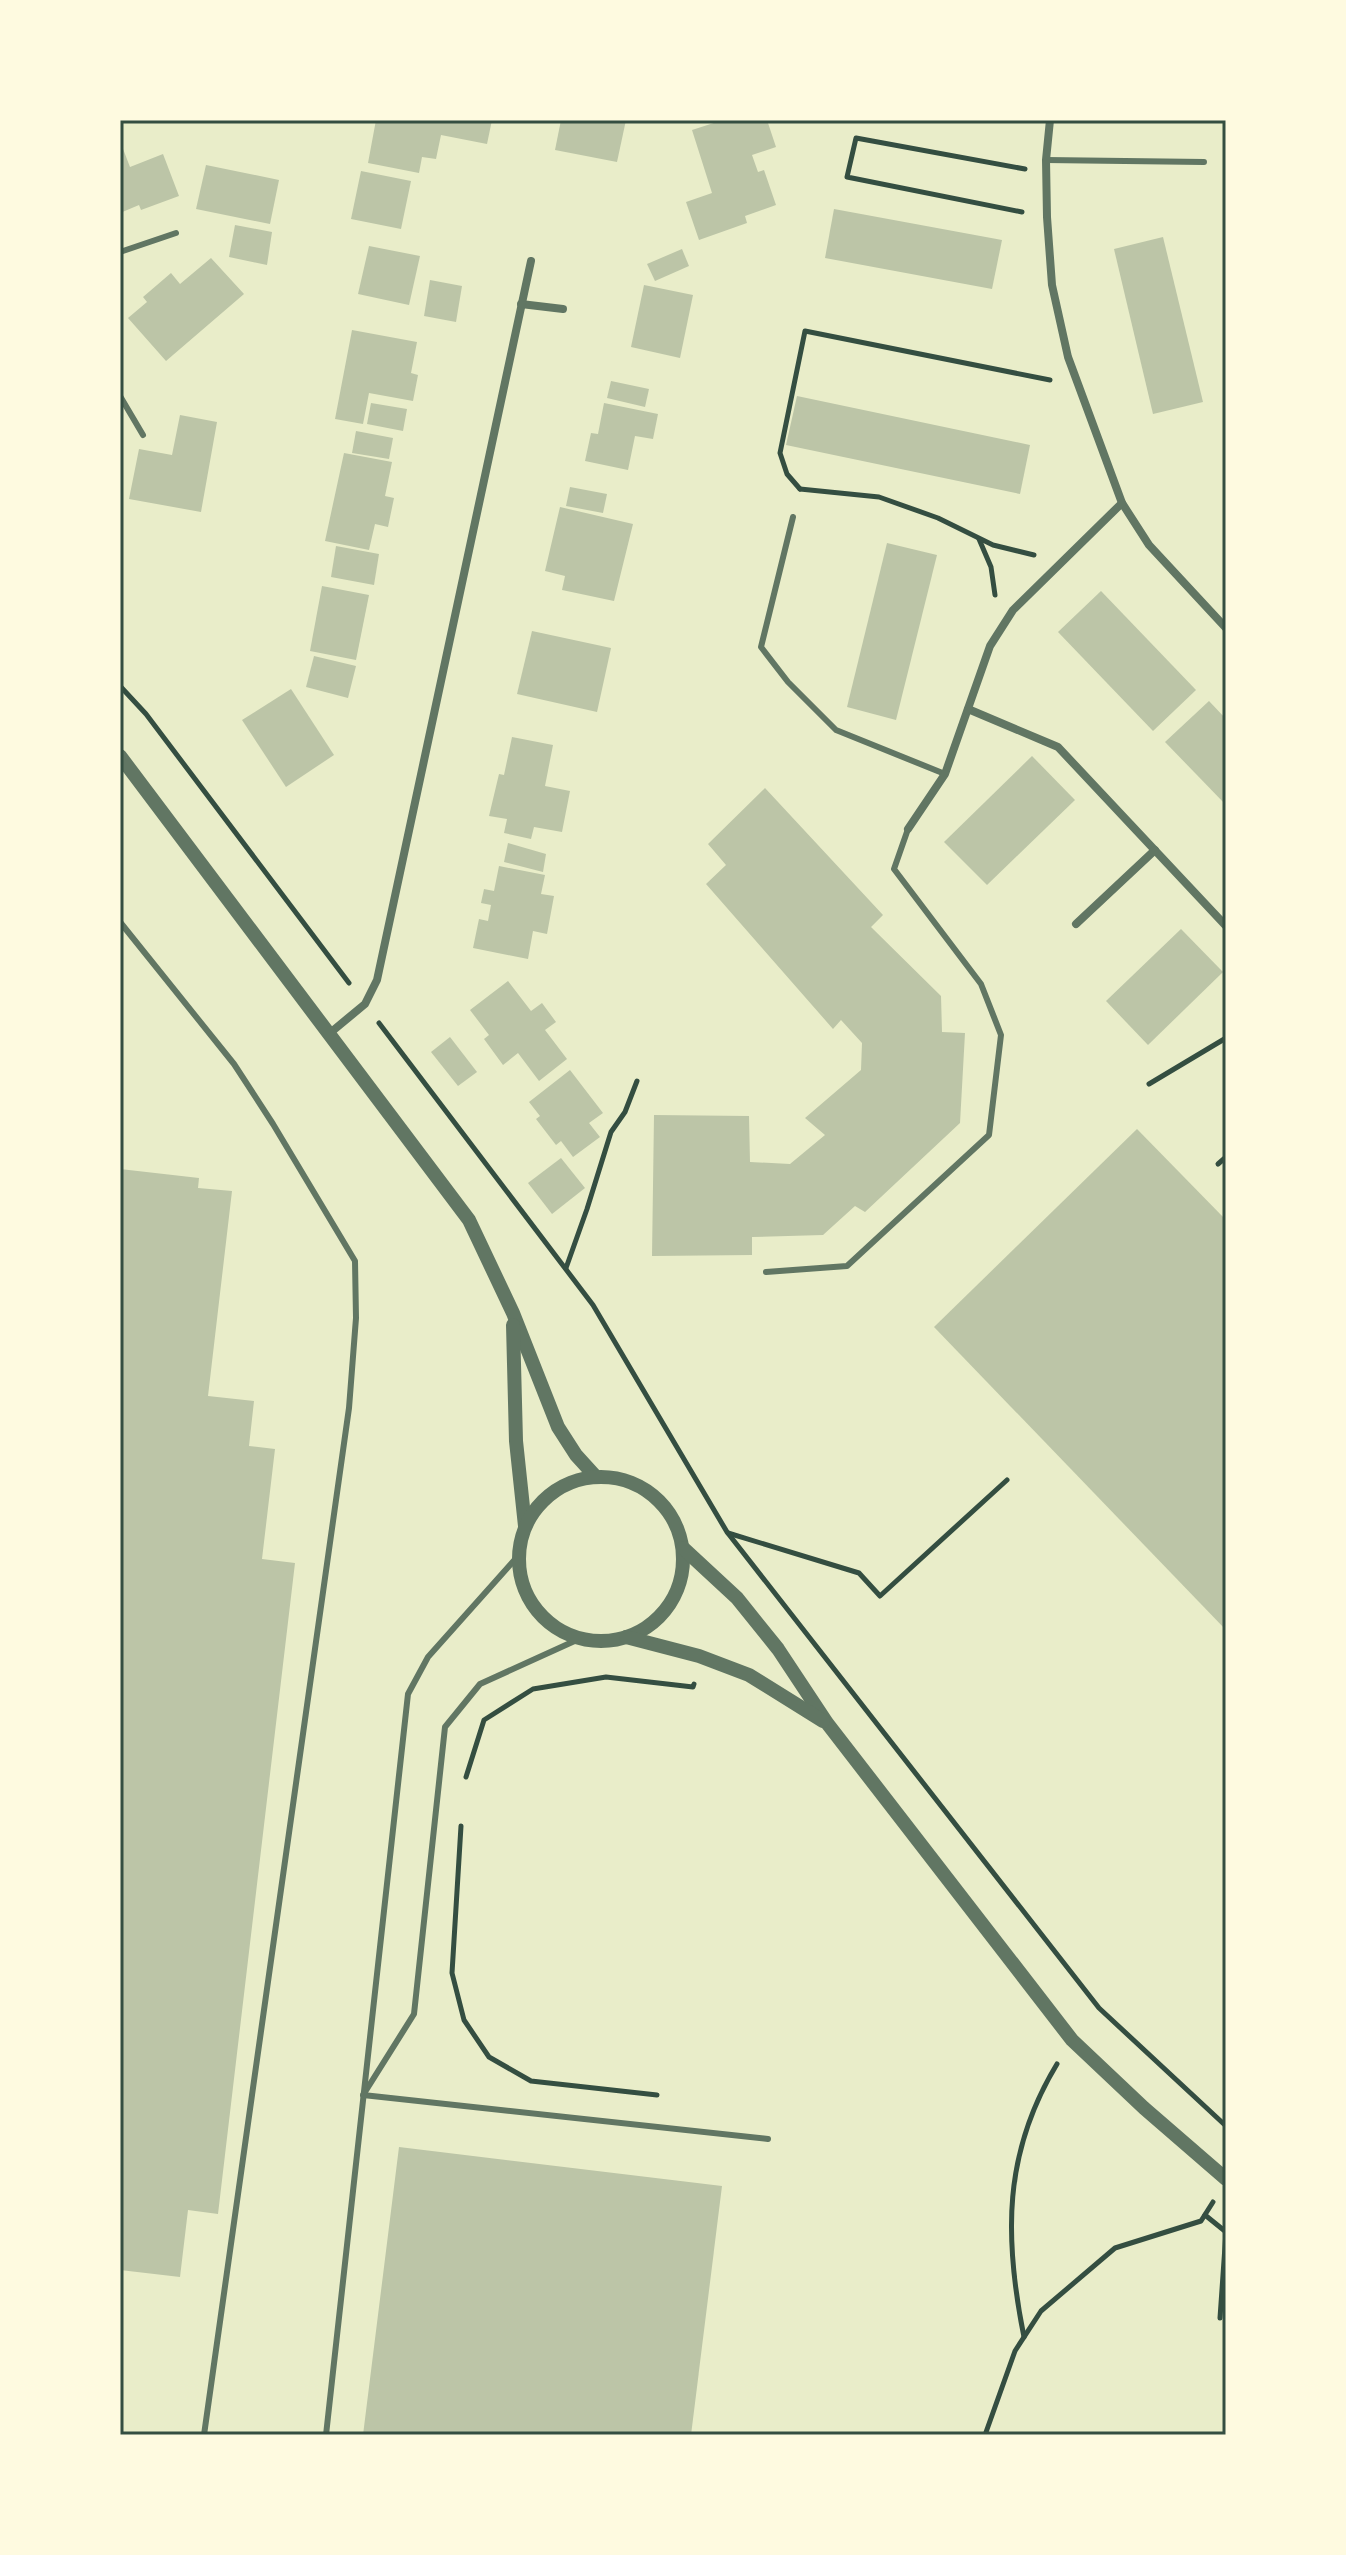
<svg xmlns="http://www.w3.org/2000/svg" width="1346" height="2555" font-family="'Fira Sans',sans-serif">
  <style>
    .building { fill: #bcc5a7 }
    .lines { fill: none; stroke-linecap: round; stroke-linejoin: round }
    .path { stroke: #344e41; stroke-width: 5 }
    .service { stroke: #617663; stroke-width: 6 }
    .minor { stroke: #617663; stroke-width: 8 }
    .tertiary { stroke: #617663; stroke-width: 14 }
    .neatline { fill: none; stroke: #344e41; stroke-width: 3 }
  </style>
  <rect width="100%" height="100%" fill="#e9edc9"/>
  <g class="building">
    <polygon points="376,120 492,120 487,144 441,135 436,159 422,157 419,173 368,163"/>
    <polygon points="561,120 626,120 617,162 555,150"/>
    <polygon points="723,120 767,120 776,147 752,155 758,172 764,170 776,205 745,216 747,223 699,240 686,202 712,193 692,130"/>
    <polygon points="120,141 130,167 163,154 179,196 141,210 139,205 120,213"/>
    <polygon points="206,165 279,180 270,224 196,209"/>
    <polygon points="361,171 411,181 401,229 351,219"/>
    <polygon points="834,209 1002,240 992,289 825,258"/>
    <polygon points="235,225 272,232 267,265 229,257"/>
    <polygon points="1163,237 1203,402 1153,414 1114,249"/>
    <polygon points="369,246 420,256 409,305 358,294"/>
    <polygon points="682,249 689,266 655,281 647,264"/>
    <polygon points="211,258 244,294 166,361 128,318 147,302 143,297 171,273 180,284"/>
    <polygon points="430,280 462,286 456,322 424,316"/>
    <polygon points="644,285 693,295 680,358 631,347"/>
    <polygon points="352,330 417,342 411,373 418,375 413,401 369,393 363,424 335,419"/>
    <polygon points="611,381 649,389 645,407 607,398"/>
    <polygon points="797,396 1030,445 1020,494 786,445"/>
    <polygon points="371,403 407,409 403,431 367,424"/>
    <polygon points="604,403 658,414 653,439 635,436 628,470 585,461 591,433 598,434"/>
    <polygon points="180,415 217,422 201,512 129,499 139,449 172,455"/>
    <polygon points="356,431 393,438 389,459 352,453"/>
    <polygon points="344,453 392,462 385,496 394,498 388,527 375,524 369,550 325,541"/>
    <polygon points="570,487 607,494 603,513 566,506"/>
    <polygon points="560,507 633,524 614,601 562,590 565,576 545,571"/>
    <polygon points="887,543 937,555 896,720 847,707"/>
    <polygon points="336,546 379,554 374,585 331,577"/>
    <polygon points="322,586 369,595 356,660 310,651"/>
    <polygon points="1101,591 1196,690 1153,731 1058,632"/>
    <polygon points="532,631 611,648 597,712 517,694"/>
    <polygon points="314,656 356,666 348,698 306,687"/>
    <polygon points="291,689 334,755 286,787 242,720"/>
    <polygon points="1209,701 1226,719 1226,805 1165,742"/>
    <polygon points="512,737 553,745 545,786 570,791 562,832 534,827 531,839 504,833 507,819 489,816 499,774 504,775"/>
    <polygon points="1032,756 1075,800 987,885 944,842"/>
    <polygon points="765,788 883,915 871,927 941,996 942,1032 965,1033 960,1123 865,1212 855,1206 823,1235 752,1237 752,1255 652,1256 654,1115 749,1116 750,1162 790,1164 825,1135 805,1118 861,1070 862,1043 841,1020 833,1029 706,884 726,865 708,844"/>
    <polygon points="508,843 546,854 543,872 504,862"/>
    <polygon points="499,866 545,875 541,894 554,896 547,934 533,931 528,959 473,948 479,919 488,921 491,905 481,903 484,889 494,891"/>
    <polygon points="1181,929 1223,972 1148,1045 1106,1001"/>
    <polygon points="508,981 531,1011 542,1003 556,1022 545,1030 567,1059 539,1081 518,1053 503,1065 484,1039 489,1035 470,1010"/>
    <polygon points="450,1037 477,1072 458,1086 431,1052"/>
    <polygon points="570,1070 603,1113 589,1123 600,1137 573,1157 561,1141 556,1145 536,1119 540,1116 529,1102"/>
    <polygon points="1137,1129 1226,1220 1226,1630 934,1327"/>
    <polygon points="561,1158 585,1188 552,1214 528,1183"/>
    <polygon points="120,1169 199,1178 198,1188 232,1191 208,1396 254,1401 249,1446 275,1449 262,1559 295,1563 218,2214 188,2210 180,2277 120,2270"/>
    <polygon points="399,2147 722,2186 691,2435 363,2435"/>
  </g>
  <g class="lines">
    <g class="path">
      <polyline points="1022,212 847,177 856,138 1025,169"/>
      <polyline points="800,489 787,474 780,453 805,331 1050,380"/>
      <polyline points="800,489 879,497 938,518 993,545 1034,555"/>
      <polyline points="979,539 991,567 995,595"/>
      <polyline points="120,686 146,714 349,983"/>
      <polyline points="379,1023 593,1305 727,1532 1099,2008 1226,2126"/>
      <polyline points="1149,1084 1226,1038"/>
      <polyline points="1218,1164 1226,1157"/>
      <polyline points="566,1268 587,1209 611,1132 625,1112 637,1081"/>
      <polyline points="728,1533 859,1573 880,1596 1007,1480"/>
      <polyline points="466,1777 484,1720 533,1689 606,1677 693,1687 694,1684"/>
      <polyline points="461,1826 452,1973 464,2020 489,2057 531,2081 657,2095"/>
      <polyline points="1205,2215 1226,2232 1220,2318"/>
      <path d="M 1024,2337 C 1004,2238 1003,2153 1057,2064"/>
      <polyline points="985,2435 1015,2351 1041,2311 1115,2248 1201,2221 1213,2202"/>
    </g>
    <g class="service">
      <polyline points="1046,160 1204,162"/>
      <polyline points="120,252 176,233"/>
      <polyline points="120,396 143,435"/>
      <polyline points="793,517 761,647 788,682 836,730 945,774"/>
      <polyline points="120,922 234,1064 273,1124 355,1261 356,1318 349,1408 204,2435"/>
      <polyline points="766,1272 847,1266 989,1135 1001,1035 981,984 894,869 908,829"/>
      <polyline points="365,2092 414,2014 445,1727 480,1684 579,1639"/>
      <polyline points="363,2095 768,2139"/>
      <polyline points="326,2435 408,1694 428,1657 518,1556"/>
    </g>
    <g class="minor">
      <polyline points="1050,120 1046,160 1047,217 1052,285 1068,357 1122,503 1149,545 1226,628"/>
      <polyline points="521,304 563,309"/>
      <polyline points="968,709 1058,747 1226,926"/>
      <polyline points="908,829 945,774 990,646 1013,610 1122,503"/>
      <polyline points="1076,924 1155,850"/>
      <polyline points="330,1033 365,1004 377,980 531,261"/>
    </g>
    <g class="tertiary">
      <polyline points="120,756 469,1220 513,1313 558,1427 576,1455 596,1477"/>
      <polyline points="513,1325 516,1441 525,1526"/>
      <circle cx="601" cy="1559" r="82"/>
      <polyline points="683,1548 737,1598 778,1649 827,1723 1072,2040 1144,2108 1226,2179"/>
      <polyline points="626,1637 699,1656 749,1675 823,1721"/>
    </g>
  </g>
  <rect width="1346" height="2555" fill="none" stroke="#fefae0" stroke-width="244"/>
  <rect x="122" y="122" width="1102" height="2311" class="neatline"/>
</svg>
